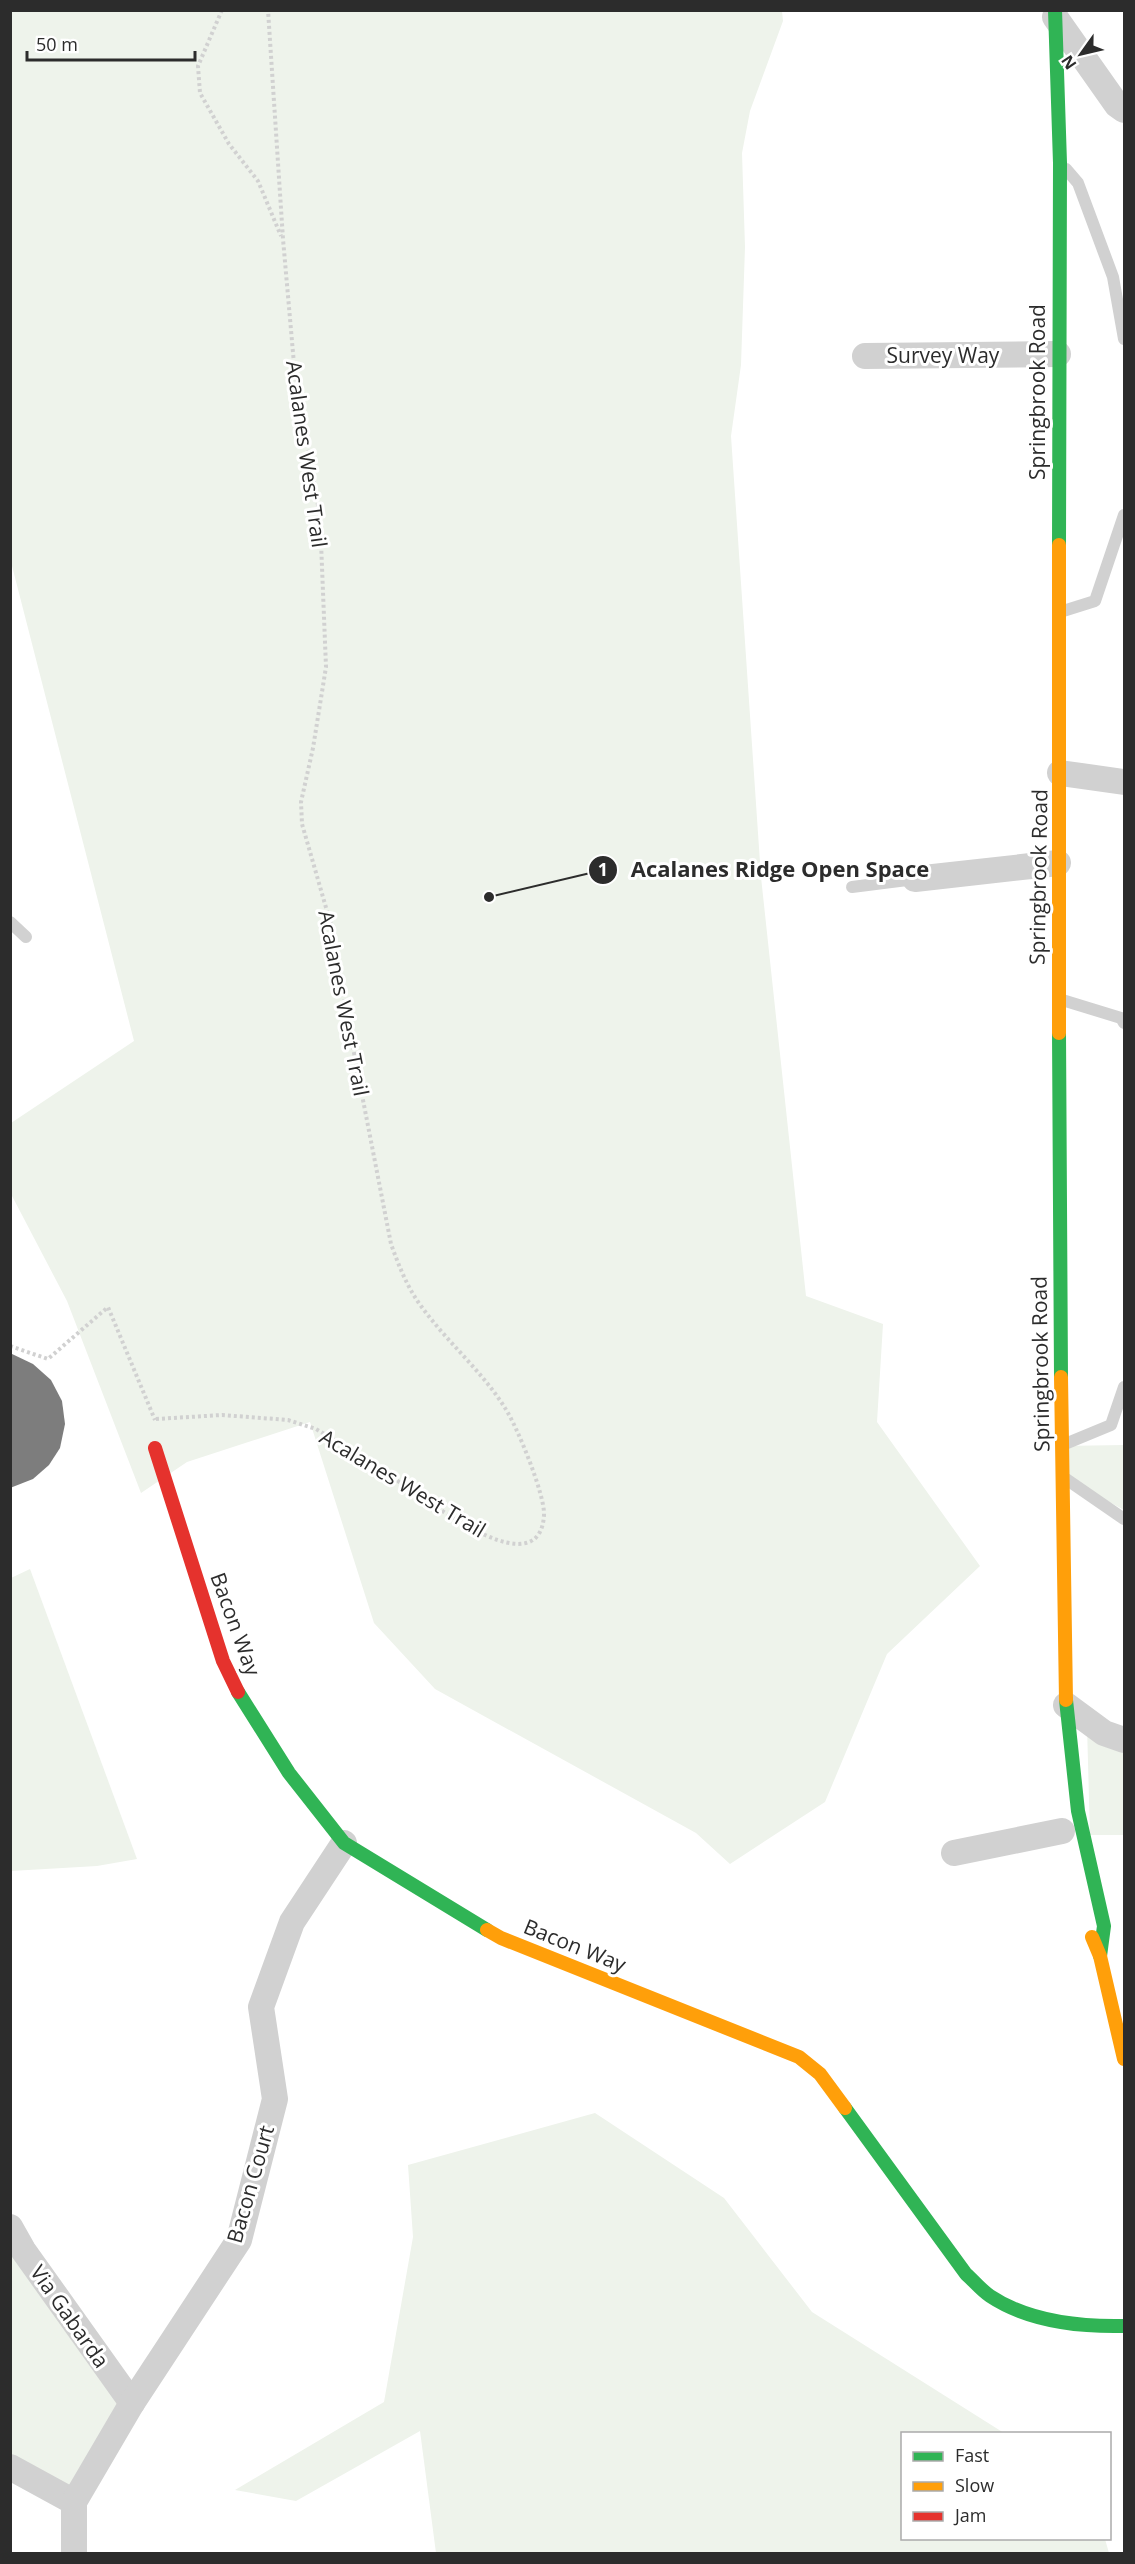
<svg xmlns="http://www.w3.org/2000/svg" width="1135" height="2564" font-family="'Open Sans',sans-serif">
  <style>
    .green { fill: #eef3eb }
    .building { fill: #7d7d7d }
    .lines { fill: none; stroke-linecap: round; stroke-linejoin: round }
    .path { stroke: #d1d1d1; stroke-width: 4; stroke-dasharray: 3 3; stroke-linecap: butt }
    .lane { stroke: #d1d1d1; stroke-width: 12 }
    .street { stroke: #d1d1d1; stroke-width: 26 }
    .fast { stroke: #30b455; stroke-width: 14 }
    .slow { stroke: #ff9f0a; stroke-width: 14 }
    .jam { stroke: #e5322d; stroke-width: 14 }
    .labels { text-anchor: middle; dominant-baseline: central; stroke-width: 6; stroke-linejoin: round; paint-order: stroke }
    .street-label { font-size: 21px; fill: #2c2c2c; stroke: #fff }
    .leader { fill: none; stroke: #2c2c2c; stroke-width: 2 }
    .callout-dot { fill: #2c2c2c; stroke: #fff; stroke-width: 2 }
    .mark-label { font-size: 18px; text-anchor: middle; font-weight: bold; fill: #fff }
    .callout-label { font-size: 22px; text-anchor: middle; font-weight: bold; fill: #2c2c2c; stroke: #fff; stroke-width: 6; stroke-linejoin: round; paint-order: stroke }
  </style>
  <rect width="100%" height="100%" fill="#fff"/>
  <g class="green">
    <polygon points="11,11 782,11 783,21 750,111 742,153 745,247 741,365 731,436 761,877 806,1296 883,1324 877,1422 980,1566 887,1654 825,1802 730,1864 696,1833 435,1689 374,1623 310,1422 187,1462 141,1493 67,1301 11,1194 11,1123 134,1041 11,562"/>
    <polygon points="1124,1445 1124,1510 1062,1476 1061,1446"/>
    <polygon points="30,1569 137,1859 97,1866 11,1871 11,1578"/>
    <polygon points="1087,1726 1124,1740 1124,1835 1090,1835"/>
    <polygon points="595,2113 724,2198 812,2312 1004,2433 902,2434 902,2538 1105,2539 1109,2553 436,2553 420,2431 296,2501 235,2490 384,2402 413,2237 408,2165"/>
    <polygon points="10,2227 132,2403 74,2502 11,2461"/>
  </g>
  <polygon class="building" points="10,1353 33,1364 51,1380 62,1401 65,1424 60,1448 49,1465 33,1479 10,1488"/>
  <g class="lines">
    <g class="path">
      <polyline points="222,10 198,66 200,93 229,144 258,181 281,236"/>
      <polyline points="10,1346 48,1359 108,1307 155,1420"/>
      <path d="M 156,1419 L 222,1415 L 288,1420 L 316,1429 L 336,1441 C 362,1457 387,1474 413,1491 C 438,1508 540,1585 544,1515 C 545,1495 517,1426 505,1408 C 482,1371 447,1342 421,1306 C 407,1287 399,1266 391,1244 L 356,1064 L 331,925 L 302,824 L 301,802 L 313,748 L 326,667 L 320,517 L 294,364 L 283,239 L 268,10"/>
    </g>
    <g class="lane">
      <polyline points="1066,169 1078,183 1113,277 1124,339"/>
      <polyline points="1060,612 1095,601 1124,515"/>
      <polyline points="852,887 915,879"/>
      <polyline points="10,922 26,937"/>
      <polyline points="1059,999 1121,1018 1124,1023"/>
      <polyline points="1065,1444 1111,1425 1124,1387"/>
      <polyline points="1066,1479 1124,1519"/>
    </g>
    <g class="street">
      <polyline points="1055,17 1117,105 1124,110"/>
      <polyline points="865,356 1058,354"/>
      <polyline points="1060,773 1124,782"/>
      <polyline points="915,879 1058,863"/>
      <polyline points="1066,1705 1104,1733 1124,1740"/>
      <polyline points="954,1853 1062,1831"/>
      <polyline points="10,2227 23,2250 132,2403"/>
      <polyline points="10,2467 74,2502"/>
      <polyline points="74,2554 74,2502 132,2403 239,2240 275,2099 261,2007 292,1922 344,1843"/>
    </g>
    <g class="fast">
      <polyline points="1055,10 1060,163 1059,545"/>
      <polyline points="1059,1033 1061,1377"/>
      <polyline points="238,1692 289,1773 344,1843 487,1930"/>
      <polyline points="1066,1700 1078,1811 1104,1926 1100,1956"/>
      <path d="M 845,2108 L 966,2274 C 974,2281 981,2290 990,2296 C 1029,2322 1079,2327 1124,2326"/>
    </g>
    <g class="slow">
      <polyline points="1059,1033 1059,545"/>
      <polyline points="1061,1377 1066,1700"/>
      <polyline points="487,1930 501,1938 799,2057 820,2074 845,2108"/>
      <polyline points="1092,1937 1100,1956 1124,2059"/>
    </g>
    <polyline class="jam" points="155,1448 223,1661 238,1692"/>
  </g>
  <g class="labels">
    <g class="street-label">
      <text x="943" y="355">Survey Way</text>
      <text transform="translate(1037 392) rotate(-90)">Springbrook Road</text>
      <text transform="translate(307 454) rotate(82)">Acalanes West Trail</text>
      <text transform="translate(1038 877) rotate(-89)">Springbrook Road</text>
      <text transform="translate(344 1003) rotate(79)">Acalanes West Trail</text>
      <text transform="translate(1040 1364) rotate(-91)">Springbrook Road</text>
      <text transform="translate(403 1483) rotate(31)">Acalanes West Trail</text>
      <text transform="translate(236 1624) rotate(70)">Bacon Way</text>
      <text transform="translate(575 1945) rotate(22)">Bacon Way</text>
      <text transform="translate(250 2184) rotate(-74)">Bacon Court</text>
      <text transform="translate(70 2316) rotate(55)">Via Gabarda</text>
    </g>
  </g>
  <path class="leader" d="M489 897L603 870"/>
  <g class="callout-dot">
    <circle cx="489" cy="897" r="6"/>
    <circle cx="603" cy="870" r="15"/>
  </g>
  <g class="mark-label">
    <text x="603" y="876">1</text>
  </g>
  <g class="callout-label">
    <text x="780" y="877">Acalanes Ridge Open Space</text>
  </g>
  <rect width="1135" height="2564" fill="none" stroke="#2c2c2c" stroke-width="24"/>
  <rect x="901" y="2432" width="210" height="108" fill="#ffffff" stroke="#ababab" stroke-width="1.5"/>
  <rect x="913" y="2452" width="30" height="9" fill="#30b455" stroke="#ababab" stroke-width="1.5"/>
  <text x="955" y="2462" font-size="18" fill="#2c2c2c">Fast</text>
  <rect x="913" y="2482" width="30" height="9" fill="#ff9f0a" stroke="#ababab" stroke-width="1.5"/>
  <text x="955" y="2492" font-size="18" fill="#2c2c2c">Slow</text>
  <rect x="913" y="2512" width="30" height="9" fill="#e5322d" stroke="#ababab" stroke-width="1.5"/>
  <text x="955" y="2522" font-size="18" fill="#2c2c2c">Jam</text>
  <g transform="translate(1081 54) rotate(236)" stroke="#ffffff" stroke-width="4.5" paint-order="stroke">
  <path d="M0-4.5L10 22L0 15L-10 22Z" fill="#2c2c2c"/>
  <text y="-9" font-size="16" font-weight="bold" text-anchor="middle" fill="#2c2c2c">N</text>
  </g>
  <path d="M27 51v9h168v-9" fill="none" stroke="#2c2c2c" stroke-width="3"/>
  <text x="36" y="51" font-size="18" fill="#2c2c2c" stroke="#ffffff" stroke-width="4.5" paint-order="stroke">50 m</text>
</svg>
